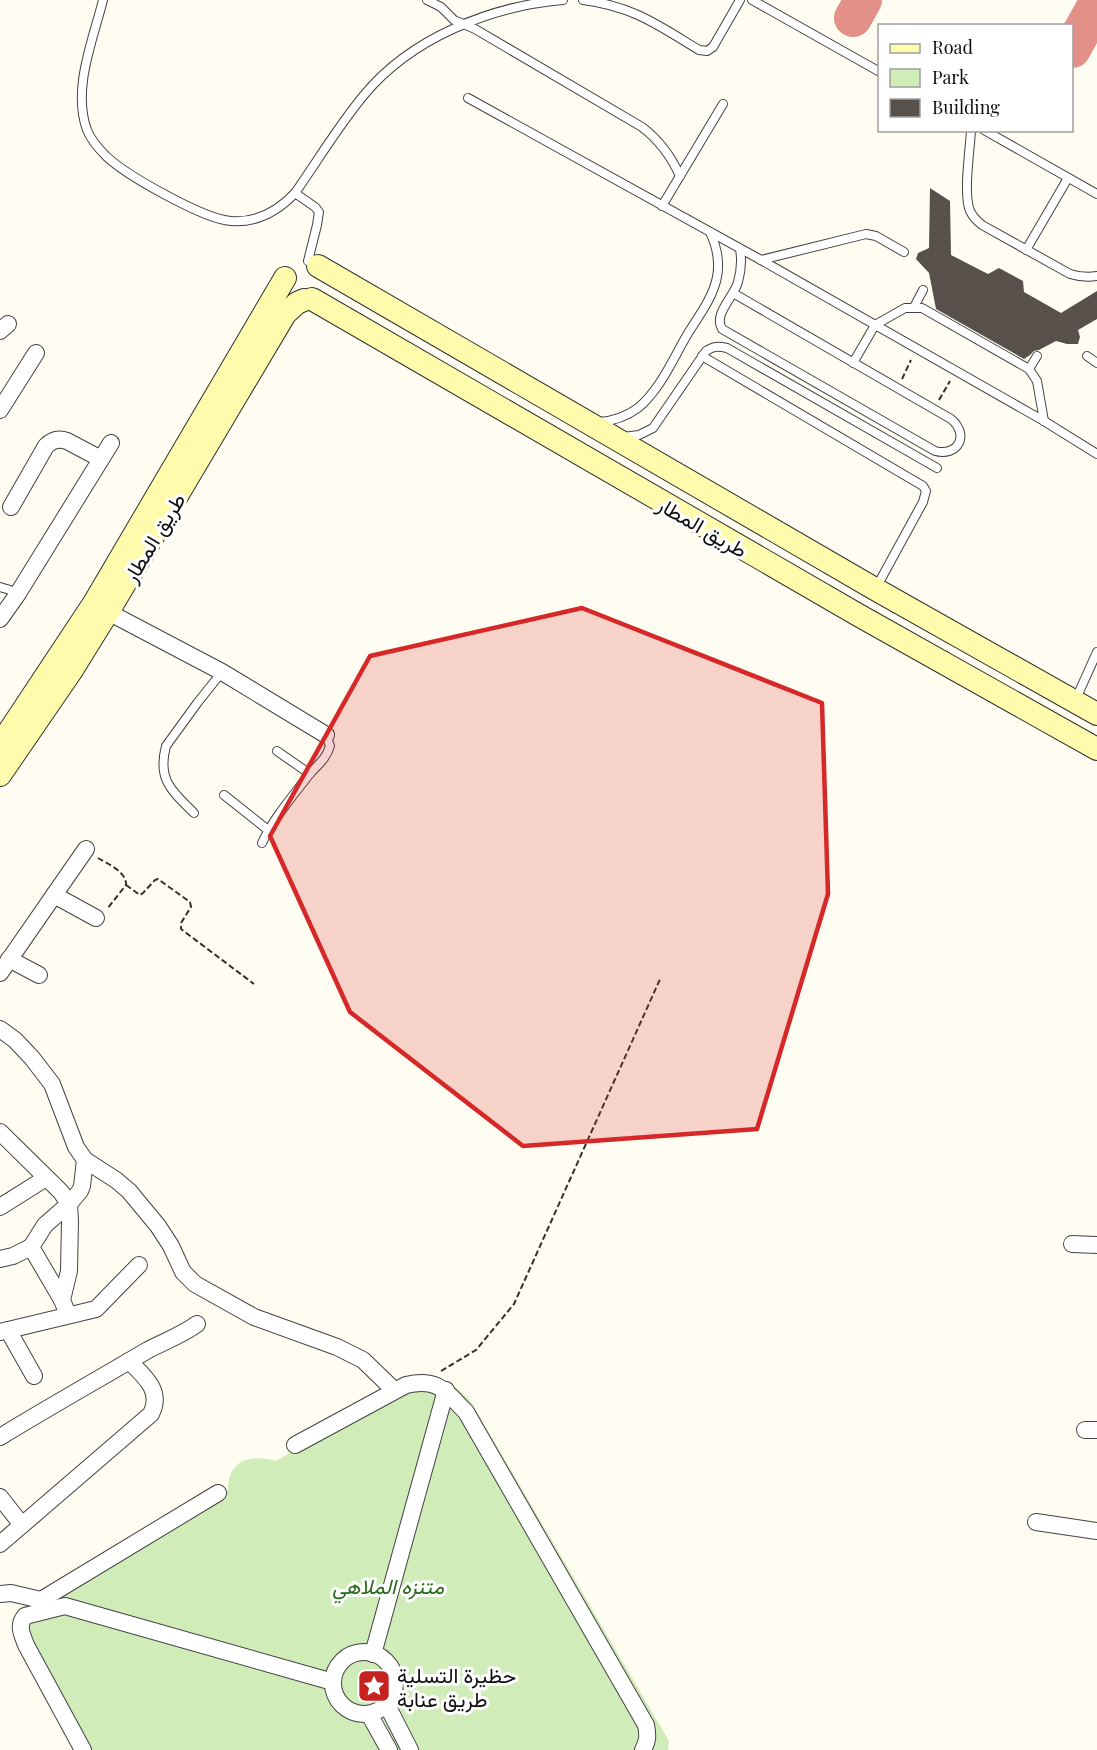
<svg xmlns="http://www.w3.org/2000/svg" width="1097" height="1750" font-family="'Playfair Display',Vazirmatn,serif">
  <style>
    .green { fill: #d0ecb8 }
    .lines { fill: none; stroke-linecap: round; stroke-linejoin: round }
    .taxiway { stroke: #e29088; stroke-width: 38 }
    .building { fill: #58514b }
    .service-casing { stroke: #424242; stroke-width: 10 }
    .minor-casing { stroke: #424242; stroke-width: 18 }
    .secondary-casing { stroke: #313131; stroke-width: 24 }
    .path { stroke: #313131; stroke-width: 2; stroke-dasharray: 6 3; stroke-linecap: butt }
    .service { stroke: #fff; stroke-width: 8 }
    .minor { stroke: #fff; stroke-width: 16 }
    .secondary { stroke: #fffbac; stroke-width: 22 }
    .marked { fill: #d62828; fill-opacity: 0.2; stroke: #d62828; stroke-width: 4.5; stroke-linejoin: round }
    .labels { text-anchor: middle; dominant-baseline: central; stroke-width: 6; stroke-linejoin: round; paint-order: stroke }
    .street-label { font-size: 21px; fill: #0f0f0f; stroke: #fff }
    .park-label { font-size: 21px; font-style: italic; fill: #276a1b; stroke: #fff }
    .poi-label { font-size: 21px; fill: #0f0f0f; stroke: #fff; text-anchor: start }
  </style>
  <rect width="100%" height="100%" fill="#fffdf1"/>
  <path class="green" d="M 413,1381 L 438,1381 L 456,1387 L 470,1400 L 669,1741 L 668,1750 L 77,1750 L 14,1628 L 13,1618 L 18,1609 L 228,1490 C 228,1459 251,1454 276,1461 Z"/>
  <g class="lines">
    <g class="taxiway">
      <polyline points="853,18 863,0"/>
      <polyline points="1072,49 1097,4"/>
    </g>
  </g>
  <polygon class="building" points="930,188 950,201 951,255 988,274 999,268 1023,281 1024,292 1061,313 1097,291 1097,319 1078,330 1080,337 1078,344 1067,344 1056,341 1039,350 1034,351 1030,355 1024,359 936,309 929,273 916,259 918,253 929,248"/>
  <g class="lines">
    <defs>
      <g id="service">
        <path d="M 103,0 C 93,40 72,89 87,130 C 91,140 98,148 106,156 C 126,175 203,219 231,221 C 257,223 278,211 295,193 C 318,160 339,125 364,95 C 411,38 491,6 563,0"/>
        <path d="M 427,0 L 441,7 L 454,20 L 475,29 L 642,127 C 659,140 671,156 680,176"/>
        <path d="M 583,0 C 632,6 658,25 699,50 L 707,51 L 713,47 L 740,0"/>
        <polyline points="752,0 880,72"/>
        <polyline points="468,98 761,260 1044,421 1097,454"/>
        <path d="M 971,130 C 970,151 963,193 970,211 C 973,217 977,221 982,225 L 1070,274 C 1080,277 1087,278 1097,276"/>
        <polyline points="984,130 1097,194"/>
        <polyline points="295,193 315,207 319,212 317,225 308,261"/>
        <polyline points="662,206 723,104"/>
        <polyline points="1026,250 1068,178"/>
        <polyline points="761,260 866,234 876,236 904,252"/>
        <path d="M 733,293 L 951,419 C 970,435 958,457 935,451 L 722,329 C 713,314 734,297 738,282 C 741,271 742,260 740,249"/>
        <polyline points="914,307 923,290"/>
        <polyline points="702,356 923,486 926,491 923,502 876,588"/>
        <polyline points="1087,356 1097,363"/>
        <polyline points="853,363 875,325 905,308 922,308 1029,369 1037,381 1044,421"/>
        <polyline points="1029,369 1037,356"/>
        <path d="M 599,422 C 614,421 627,416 638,408 C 660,390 673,359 687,335 C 698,317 713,298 717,277 C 720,261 717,247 710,232"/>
        <path d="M 623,437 L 639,435 L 653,428 L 706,351 C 714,346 718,346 727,348 L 937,468"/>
        <polyline points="0,587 10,590 17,595"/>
        <polyline points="1075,701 1097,652"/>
        <polyline points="277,751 310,774"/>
        <polyline points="224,795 268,830"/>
        <path d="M 194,813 C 172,791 157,780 166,746 L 198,702 L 222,672"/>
        <path d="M 262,843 C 273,819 292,797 308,776 C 316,766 326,760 330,746 L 326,735"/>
      </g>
      <g id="minor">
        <polyline points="0,331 8,324"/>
        <polyline points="0,410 36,353"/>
        <path d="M 11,507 L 46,446 C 52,440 59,438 67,441 L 101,459"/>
        <polyline points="108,612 222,672 326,735"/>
        <polyline points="0,619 17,595 111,443"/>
        <polyline points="54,895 96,918"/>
        <polyline points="9,959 39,975"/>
        <polyline points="0,973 86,849"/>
        <polyline points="0,1029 15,1040 32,1058 52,1084 76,1147 85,1160 116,1180 129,1191 158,1226 171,1246 183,1272 195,1284 254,1317 337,1347 363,1360 394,1390"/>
        <polyline points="0,1132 61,1192 69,1204 70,1221 69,1271 62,1300 68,1315"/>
        <polyline points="0,1207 46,1178"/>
        <polyline points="1072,1244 1097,1245"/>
        <polyline points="0,1259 13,1256 31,1247"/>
        <polyline points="62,1300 31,1247 45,1225 69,1204 80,1191 82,1186 85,1160"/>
        <polyline points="8,1330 34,1376"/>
        <polyline points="0,1332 96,1309 139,1265"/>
        <polyline points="1085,1430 1097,1430"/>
        <path d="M 0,1437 C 49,1407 99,1379 148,1350 C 165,1341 182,1335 197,1324"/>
        <path d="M 295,1445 L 406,1385 C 438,1377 446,1392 466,1412 L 646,1725 C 648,1735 648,1741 643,1750"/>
        <polyline points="0,1497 22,1525"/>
        <polyline points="1036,1522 1097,1531"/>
        <path d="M 0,1544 L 151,1414 C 163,1391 144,1376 129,1361"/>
        <polyline points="0,1594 11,1593 41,1600 218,1493"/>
        <circle cx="364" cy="1683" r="31"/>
        <polyline points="373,1654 446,1390"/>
        <polyline points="387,1705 410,1750"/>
        <polyline points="369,1714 389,1750"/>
        <path d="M 83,1750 L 26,1645 C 22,1634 17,1626 25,1616 L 65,1606 L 333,1682"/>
      </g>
      <g id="secondary">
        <polyline points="318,266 875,589 1097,714"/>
        <polyline points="312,299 860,616 1097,749"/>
        <polyline points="0,745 94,603 285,278"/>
        <polyline points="0,775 72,670 108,612 285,314 297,303 304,300"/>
      </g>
    </defs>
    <use href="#service" class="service-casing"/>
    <use href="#minor" class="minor-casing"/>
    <use href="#secondary" class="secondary-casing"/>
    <g class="path">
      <polyline points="902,379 911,360"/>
      <polyline points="939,400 950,381"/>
      <path d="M 98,858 C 108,864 127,872 126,885 L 107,909"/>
      <polyline points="126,885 140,895 143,893 155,880 158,879 190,902 191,907 181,923 181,929 254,984"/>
      <polyline points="441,1371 476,1350 514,1304 661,977"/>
    </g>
    <use href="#service" class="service"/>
    <use href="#minor" class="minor"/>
    <use href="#secondary" class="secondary"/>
  </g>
  <path class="marked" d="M 582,608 L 822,703 L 828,894 L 757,1129 L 523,1146 L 350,1012 L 270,836 L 370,656 Z"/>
  <defs>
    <symbol id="sight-square" viewBox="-11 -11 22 22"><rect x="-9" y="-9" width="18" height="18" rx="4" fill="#c62220" stroke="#fff"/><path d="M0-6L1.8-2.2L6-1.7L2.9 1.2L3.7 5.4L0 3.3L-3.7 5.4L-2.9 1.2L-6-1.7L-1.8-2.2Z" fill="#fff"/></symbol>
  </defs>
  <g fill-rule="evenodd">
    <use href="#sight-square" x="355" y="1667" width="38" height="38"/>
  </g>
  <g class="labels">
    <g class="street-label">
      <text transform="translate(703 526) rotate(30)">طريق المطار</text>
      <text transform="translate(153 537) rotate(-59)">طريق المطار</text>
    </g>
    <g class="park-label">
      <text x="388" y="1585">متنزه الملاهي</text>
    </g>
    <g class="poi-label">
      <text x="397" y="1674">حظيرة التسلية<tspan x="397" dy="24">طريق عنابة</tspan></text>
    </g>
  </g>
  <rect x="878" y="24" width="195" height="108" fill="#ffffff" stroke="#9f9f9f" stroke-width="1.5"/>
  <rect x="890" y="44" width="30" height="9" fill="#fffbac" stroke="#9f9f9f" stroke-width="1.5"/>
  <text x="932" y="54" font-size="18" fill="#0f0f0f">Road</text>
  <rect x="890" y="69" width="30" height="18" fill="#d0ecb8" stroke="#9f9f9f" stroke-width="1.5"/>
  <text x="932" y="84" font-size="18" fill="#0f0f0f">Park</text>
  <rect x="890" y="99" width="30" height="18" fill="#58514b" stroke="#9f9f9f" stroke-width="1.5"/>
  <text x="932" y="114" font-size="18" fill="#0f0f0f">Building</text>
</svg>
